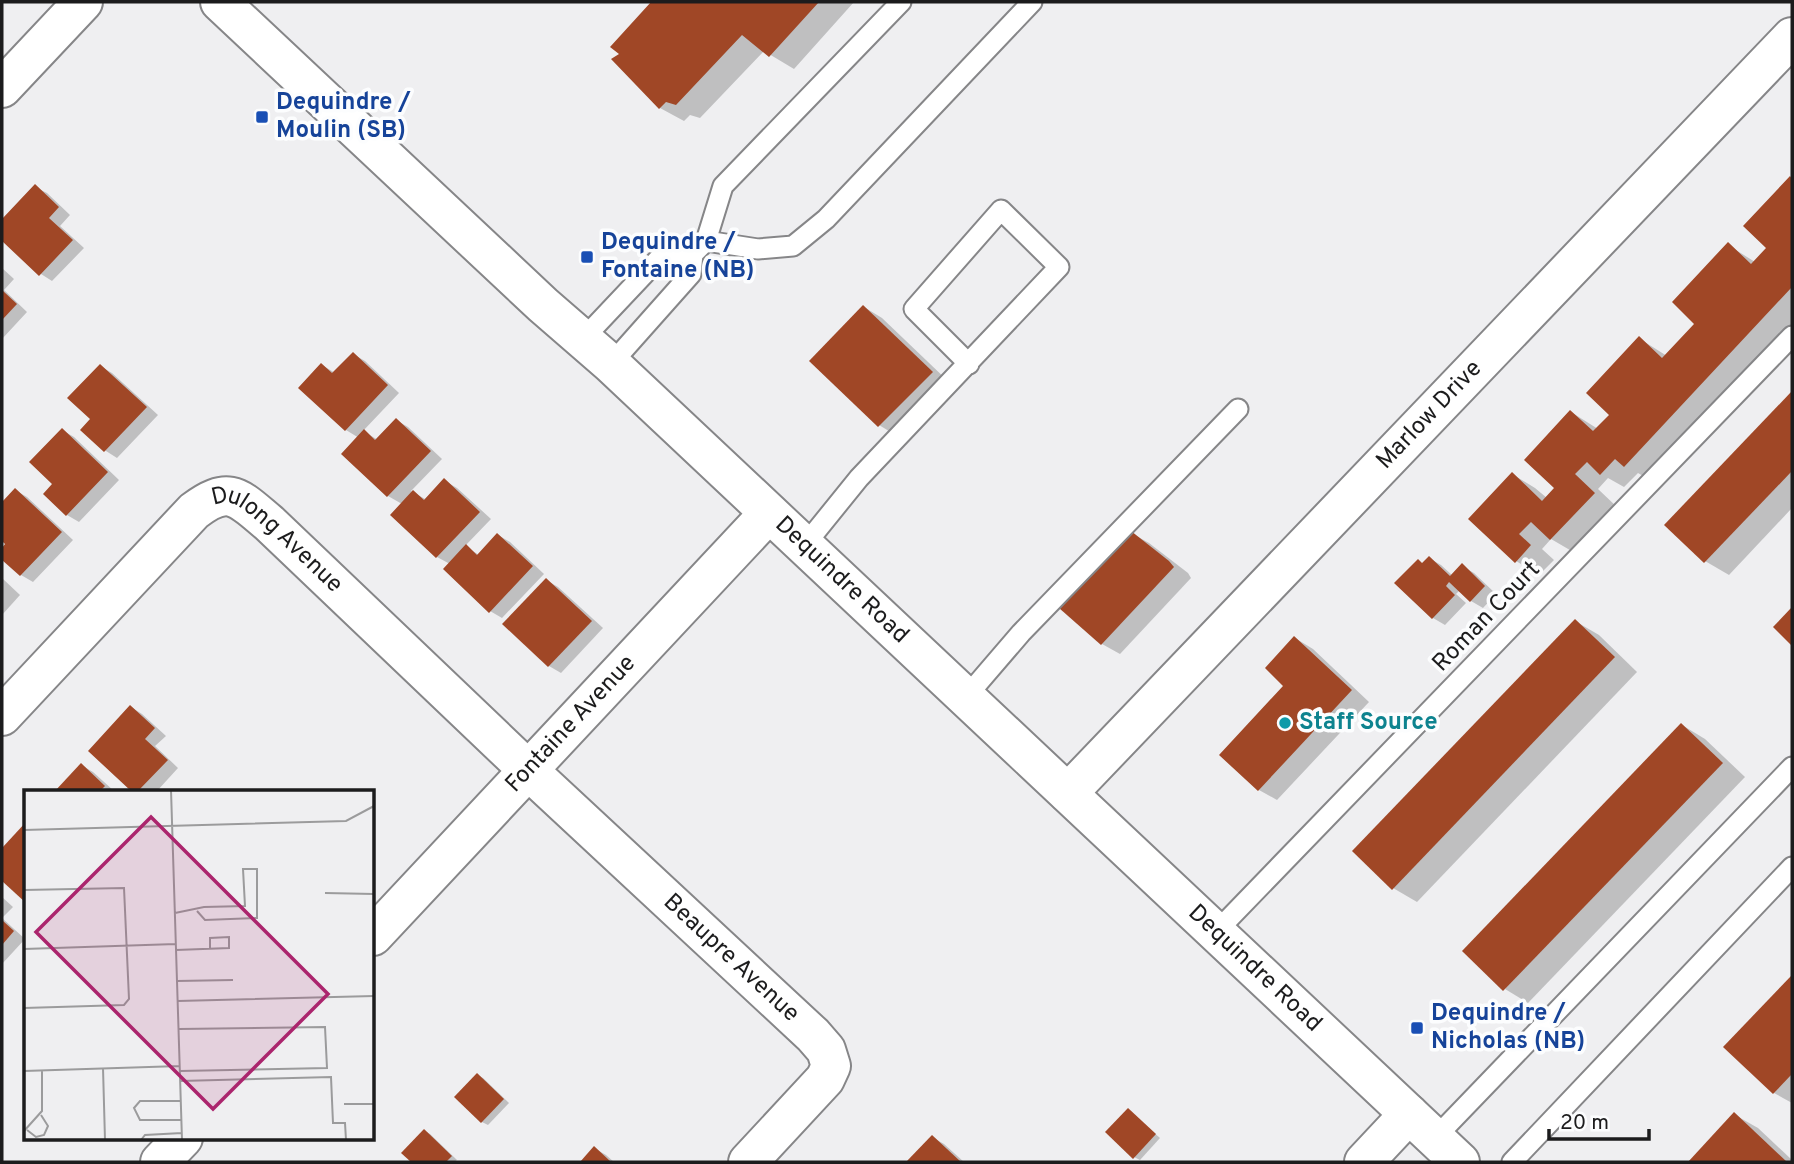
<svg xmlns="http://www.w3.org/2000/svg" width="1794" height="1164" font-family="Overpass,sans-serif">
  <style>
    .shadow { fill: #0003 }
    .building { fill: #a04726 }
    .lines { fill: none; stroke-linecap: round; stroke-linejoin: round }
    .service-casing { stroke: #868688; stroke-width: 23 }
    .minor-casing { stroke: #868688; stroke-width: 42 }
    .secondary-casing { stroke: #868688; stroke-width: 42 }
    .service { stroke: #fff; stroke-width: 19 }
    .minor { stroke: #fff; stroke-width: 38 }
    .secondary { stroke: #fff; stroke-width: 38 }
    .transit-dot { fill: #1a4fb4; stroke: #fcfdfe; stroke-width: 2.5 }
    .culture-dot { fill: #0f9aa8; stroke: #fcfdfe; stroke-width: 2.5 }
    .labels { text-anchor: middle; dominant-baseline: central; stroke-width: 7; stroke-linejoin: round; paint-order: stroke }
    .transit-label { font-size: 24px; font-weight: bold; fill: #164399; stroke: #fcfdfe; text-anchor: start }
    .street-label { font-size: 24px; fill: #1c1c1d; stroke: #fcfdfe }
    .culture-label { font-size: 24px; font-weight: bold; fill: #0d838f; stroke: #fcfdfe; text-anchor: start }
    .inset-road { fill: none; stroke: #9b9b9c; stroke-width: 2 }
    .view { fill: #ab256d; fill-opacity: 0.15; stroke: #ab256d; stroke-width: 3.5 }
    .inset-edge { fill: none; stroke: #1c1c1d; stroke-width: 3.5 }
  </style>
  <rect width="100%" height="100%" fill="#efeff1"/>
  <g class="shadow">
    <polygon points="653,2 854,2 794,69 764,51 700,118 690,115 684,121 660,108 622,54 613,47"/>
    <polygon points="1790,178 1792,180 1792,326 1648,479 1638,473 1624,487 1608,478 1598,489 1618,508 1575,553 1551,539 1542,549 1554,560 1539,575 1516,561 1512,474 1535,488 1547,498 1556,488 1571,412 1598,429 1611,415 1640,339 1667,356 1697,324 1728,245 1755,262 1769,248"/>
    <polygon points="35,187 47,193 70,215 60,226 84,248 52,281 41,274 2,238 2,222"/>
    <polygon points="2,268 14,279 4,290 27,312 2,339"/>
    <polygon points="864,307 882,318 950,383 897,436 879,425"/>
    <polygon points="353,354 365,361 399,393 363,431 378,440 396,420 408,427 442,459 411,491 425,499 445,481 457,488 491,519 465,546 479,555 498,535 510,542 544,574 502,618 490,611 450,564 437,557 402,504 388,496 343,454 359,438 346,430 322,365 335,373"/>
    <polygon points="100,366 112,373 158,415 117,458 106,451 83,430 93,419"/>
    <polygon points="1792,393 1792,508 1729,575 1705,561 1666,525"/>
    <polygon points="62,430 74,437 119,480 79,522 67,515 45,494 55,484"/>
    <polygon points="15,490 27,497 73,540 33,582 21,575 2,557 2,551 8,544 2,538 2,505"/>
    <polygon points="1131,533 1149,543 1188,573 1191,578 1120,654 1102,644"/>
    <polygon points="1429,558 1441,565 1453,576 1462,566 1474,573 1496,594 1483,608 1471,601 1460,590 1456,594 1466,603 1445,625 1433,618 1397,583"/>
    <polygon points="2,578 20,595 2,615"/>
    <polygon points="546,580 558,587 603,628 561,673 549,666"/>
    <polygon points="1575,621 1599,635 1637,672 1417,902 1393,888"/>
    <polygon points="1295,638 1313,649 1369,702 1277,800 1259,790 1286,686"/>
    <polygon points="131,707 142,714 166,736 155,746 178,768 157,791 134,791 91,751"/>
    <polygon points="1682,725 1705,739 1745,777 1528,1003 1505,989"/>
    <polygon points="81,765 93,772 114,791 57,791"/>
    <polygon points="26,824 26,901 2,878 2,851"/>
    <polygon points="2,897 13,907 2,918 25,939 2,964"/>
    <polygon points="1792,977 1792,1103 1774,1093 1726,1047"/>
    <polygon points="477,1075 483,1078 509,1103 488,1125 482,1122 456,1097"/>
    <polygon points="1128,1110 1160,1138 1140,1160 1134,1157"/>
    <polygon points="1735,1115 1758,1128 1792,1160 1792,1162 1691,1162"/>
    <polygon points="425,1131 430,1134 457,1160 454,1162 413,1162 404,1153"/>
    <polygon points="932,1137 944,1144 964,1162 909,1162"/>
    <polygon points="594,1148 606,1155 614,1162 582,1162"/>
  </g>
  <g class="building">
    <polygon points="651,2 819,2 769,57 742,35 676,105 666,102 659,109 611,59 619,54 610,47"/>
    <polygon points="1790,176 1792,179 1792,287 1624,467 1615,459 1600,475 1587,462 1575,474 1595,493 1550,540 1531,522 1519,534 1531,545 1515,563 1468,519 1512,472 1542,501 1554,488 1524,460 1570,410 1593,431 1609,415 1586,393 1639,336 1662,358 1694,324 1672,302 1728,242 1751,264 1766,248 1743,226"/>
    <polygon points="35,184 59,207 49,218 73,240 39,276 2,241 2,219"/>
    <polygon points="2,290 17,304 2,320"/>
    <polygon points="863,305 933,372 878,427 809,361"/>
    <polygon points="353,352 388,385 345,431 298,388 321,363 332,373"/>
    <polygon points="100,364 147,407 104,452 80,430 90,419 67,398"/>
    <polygon points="1792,391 1792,471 1704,563 1664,525"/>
    <polygon points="396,418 431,451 387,497 341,454 364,429 375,440"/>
    <polygon points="62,428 108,472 66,516 43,494 52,484 29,462"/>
    <polygon points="444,478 480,512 436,558 390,515 413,490 424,500"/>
    <polygon points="15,488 62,532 20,576 2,560 2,548 5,544 2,541 2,502"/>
    <polygon points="1131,531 1169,561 1174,567 1101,645 1059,608"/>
    <polygon points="497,533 533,566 489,613 443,569 466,544 477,555"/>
    <polygon points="1429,556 1450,576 1462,563 1485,586 1470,602 1449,582 1446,586 1455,595 1432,619 1394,583 1418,559 1422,563"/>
    <polygon points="546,578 592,621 548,667 502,624"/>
    <polygon points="1792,607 1792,646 1773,627"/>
    <polygon points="1575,619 1615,657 1392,890 1352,851"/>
    <polygon points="1294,636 1352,690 1258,791 1219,755 1283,686 1265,668"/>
    <polygon points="130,705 155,728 145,739 168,760 138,791 131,791 88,751"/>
    <polygon points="1681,723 1723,763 1503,991 1462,951"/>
    <polygon points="81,763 105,786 100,791 55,791"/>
    <polygon points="26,822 26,903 2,881 2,848"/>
    <polygon points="2,920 14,931 2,945"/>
    <polygon points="1792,975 1792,1074 1773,1094 1723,1047"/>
    <polygon points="477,1073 504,1099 481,1123 454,1097"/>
    <polygon points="1128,1108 1156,1134 1133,1159 1105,1132"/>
    <polygon points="1734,1112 1787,1162 1688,1162"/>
    <polygon points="424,1129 452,1156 446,1162 411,1162 401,1153"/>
    <polygon points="932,1135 961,1162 906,1162"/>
    <polygon points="594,1146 611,1162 580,1162"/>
  </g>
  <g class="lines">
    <defs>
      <g id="service">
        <polyline points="706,241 758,249 793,246 826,219 1032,2"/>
        <polyline points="582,340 666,251 693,254"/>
        <polyline points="611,364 691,274 693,254 706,241 723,186 901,2"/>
        <polyline points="804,546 859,478 1059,267 1001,210 914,309 969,364"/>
        <polyline points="966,697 1021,633 1238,409"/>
        <polyline points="1216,932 1792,336"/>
        <polyline points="1434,1139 1792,767"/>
        <polyline points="1512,1162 1792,867"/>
      </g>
      <g id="minor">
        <polyline points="2,88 83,2"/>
        <path id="s1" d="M 2,716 L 194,511 C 230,484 239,498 269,523 L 528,770 L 813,1035 L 826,1050 L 831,1066 L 825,1079 L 748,1162"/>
        <path id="s2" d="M 1068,793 L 1792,37"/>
        <path id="s3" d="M 373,936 L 769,513"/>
        <polyline points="160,1162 183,1138"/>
        <polyline points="1364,1162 1409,1114"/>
      </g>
      <g id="secondary">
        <path id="s4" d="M 220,2 L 543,305 L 611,364 L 1460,1162"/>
      </g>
    </defs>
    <use href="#service" class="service-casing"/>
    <use href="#minor" class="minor-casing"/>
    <use href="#secondary" class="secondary-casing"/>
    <use href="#service" class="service"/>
    <use href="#minor" class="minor"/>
    <use href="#secondary" class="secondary"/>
  </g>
  <g class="transit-dot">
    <rect x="255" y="110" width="14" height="14" rx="3.5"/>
    <rect x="580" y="250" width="14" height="14" rx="3.5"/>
    <rect x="1410" y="1021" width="14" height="14" rx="3.5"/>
  </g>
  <circle class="culture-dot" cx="1285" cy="723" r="7"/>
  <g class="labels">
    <g class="transit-label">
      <text x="276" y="103">Dequindre /<tspan x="276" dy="28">Moulin (SB)</tspan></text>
      <text x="601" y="243">Dequindre /<tspan x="601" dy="28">Fontaine (NB)</tspan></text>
      <text x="1431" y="1014">Dequindre /<tspan x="1431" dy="28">Nicholas (NB)</tspan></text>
    </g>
    <g class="street-label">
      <text stroke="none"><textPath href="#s2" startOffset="523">Marlow Drive</textPath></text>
      <text stroke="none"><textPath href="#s1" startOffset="383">Dulong Avenue</textPath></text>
      <text stroke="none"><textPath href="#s4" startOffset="849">Dequindre Road</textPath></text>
      <text transform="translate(1487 617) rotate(-46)">Roman Court</text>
      <text stroke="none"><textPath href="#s3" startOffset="290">Fontaine Avenue</textPath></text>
      <text stroke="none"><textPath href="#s1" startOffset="1003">Beaupre Avenue</textPath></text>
      <text stroke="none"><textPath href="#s4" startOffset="1416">Dequindre Road</textPath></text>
    </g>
    <g class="culture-label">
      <text x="1299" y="723">Staff Source</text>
    </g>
  </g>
  <g transform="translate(24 790)">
    <rect width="350" height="350" fill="#efeff1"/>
    <path class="inset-road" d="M 70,0 L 125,0M 147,0 L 158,350M 0,40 L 322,31 L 350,16M 0,100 L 100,98 L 105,209 L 100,215 L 0,218M 301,103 L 350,104M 151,123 L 180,117 L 221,116 L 219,79 L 233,79 L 233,128 L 181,130 L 173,121M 0,159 L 152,154M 152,160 L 205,158 L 205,147 L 186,148 L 186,159M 153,191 L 209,190M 154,211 L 350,206M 155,239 L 301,237 L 303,278 L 156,281M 79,278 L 81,350M 0,281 L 156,276M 156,291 L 307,287 L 309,333 L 321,333 L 322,350M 157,311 L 116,311 L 110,318 L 116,330 L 158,330M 320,314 L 350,314M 3,340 L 12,347 L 20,345 L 24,336 L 17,325M 0,341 L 18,321 L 18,280M 117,350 L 121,345 L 158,343M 177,350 L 239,350"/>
    <path class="view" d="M 127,27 L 304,204 L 189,319 L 12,142 Z"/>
    <rect width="350" height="350" class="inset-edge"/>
  </g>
  <rect width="1794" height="1164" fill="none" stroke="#1c1c1d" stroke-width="7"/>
  <path d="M1549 1129v10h100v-10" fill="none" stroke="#1c1c1d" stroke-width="3.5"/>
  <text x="1560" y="1129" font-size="21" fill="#1c1c1d" stroke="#fcfdfe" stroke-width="5" paint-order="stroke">20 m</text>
</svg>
